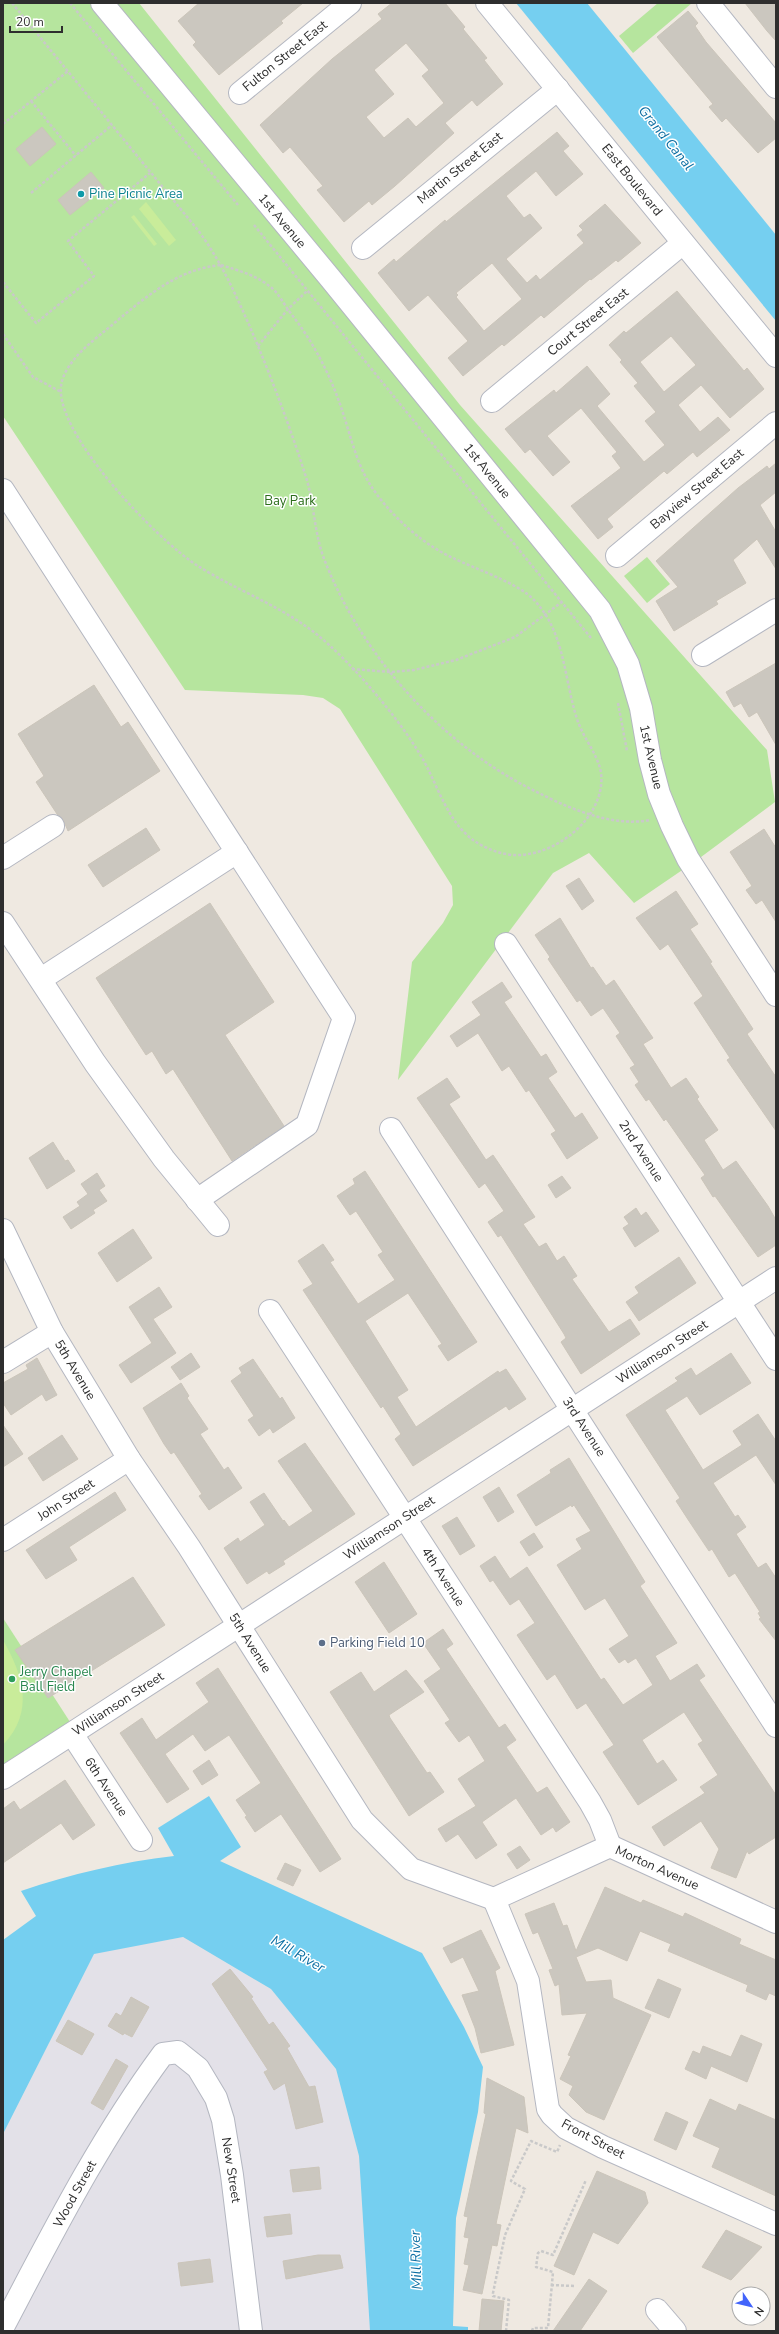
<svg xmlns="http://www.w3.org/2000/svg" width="779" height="2334" font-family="'Nunito Sans',sans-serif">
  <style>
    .industrial { fill: #e3e1e8 }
    .green { fill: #b6e59e }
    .pitch { fill: #c9ec9a }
    .water { fill: #75cff0 }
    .building { fill: #cbc7bf; stroke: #cbc5ba; fill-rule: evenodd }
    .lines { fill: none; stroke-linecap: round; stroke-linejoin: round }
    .minor-casing { stroke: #b4b7c1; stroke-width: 24 }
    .path { stroke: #c9c9c9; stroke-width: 2.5; stroke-dasharray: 3 2; stroke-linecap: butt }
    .minor { stroke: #fff; stroke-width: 22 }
    .culture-dot { fill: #0f9aa8; stroke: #fff; stroke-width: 1.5 }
    .service-dot { fill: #5c6f8a; stroke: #fff; stroke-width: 1.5 }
    .leisure-dot { fill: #2e9e5b; stroke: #fff; stroke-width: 1.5 }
    .labels { text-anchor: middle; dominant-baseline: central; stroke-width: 3; stroke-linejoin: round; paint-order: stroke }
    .street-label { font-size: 13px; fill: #2e2e2e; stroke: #fff }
    .culture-label { font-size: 13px; fill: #0d838f; stroke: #fff; text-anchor: start }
    .park-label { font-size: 13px; fill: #2c6e1b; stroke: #fff }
    .service-label { font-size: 13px; fill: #4e5e75; stroke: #fff; text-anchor: start }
    .leisure-label { font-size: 13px; fill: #27864d; stroke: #fff; text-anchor: start }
    .water-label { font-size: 14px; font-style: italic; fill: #0d6fa3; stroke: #fff }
  </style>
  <rect width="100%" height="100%" fill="#efe9e1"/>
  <polygon class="industrial" points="183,1937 271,1989 336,2069 359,2156 370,2331 3,2331 3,2134 94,1953"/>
  <g class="green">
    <polygon points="3,3 139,3 460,405 767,750 775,802 697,860 634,903 589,853 553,873 398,1080 412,962 443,923 453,905 452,886 340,709 323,698 303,695 185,690 3,416"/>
    <polygon points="658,3 692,3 633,53 619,36"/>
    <polygon points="647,557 670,584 647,603 624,576"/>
    <polygon points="3,1618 72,1725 3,1770"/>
  </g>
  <g class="pitch">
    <polygon points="146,202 176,240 169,246 139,209"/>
    <polygon points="134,215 157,244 154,246 131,217"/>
    <path d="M 3,1640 C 23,1675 35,1711 3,1745 Z"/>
  </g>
  <g class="water">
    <polygon points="516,3 587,3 776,235 776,321"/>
    <path d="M 209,1796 L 241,1847 L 220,1861 L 422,1953 L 464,2027 L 483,2067 L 478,2112 L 456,2218 L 453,2326 L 468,2327 L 468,2331 L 370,2331 L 359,2156 L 336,2069 L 271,1989 L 183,1937 L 94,1954 L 3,2134 L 3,1940 L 36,1916 L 21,1891 C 71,1874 122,1862 174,1856 L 158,1828 Z"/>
  </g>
  <g class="building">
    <polygon points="199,3 303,3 281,21 283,23 219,75 193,45 196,42 178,21"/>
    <path d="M 392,3 L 445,3 L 465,27 L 463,29 L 487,58 L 484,60 L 503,84 L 477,106 L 472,100 L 445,123 L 454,133 L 395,186 L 372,205 L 369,201 L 344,222 L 317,190 L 323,186 L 290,147 L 283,153 L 260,125 L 332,59 L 382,19 L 378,14 ZM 406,43 L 429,70 L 422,76 L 444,103 L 416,127 L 408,118 L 384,138 L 366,117 L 394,94 L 374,70 Z"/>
    <polygon points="745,3 776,3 776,41 767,31"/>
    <polygon points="688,11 698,23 695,26 706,42 776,123 776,138 758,153 726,118 722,122 709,107 713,104 657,37"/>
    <polygon points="42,127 56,144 30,166 16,149"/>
    <path d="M 557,132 L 569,146 L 563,151 L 583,174 L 556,196 L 536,171 L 506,196 L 524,218 L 530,214 L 542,228 L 506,259 L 527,283 L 536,275 L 540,280 L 584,243 L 577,235 L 583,230 L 579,226 L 605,204 L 641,243 L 618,262 L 616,260 L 591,280 L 590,279 L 544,318 L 541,315 L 504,346 L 502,344 L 463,376 L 448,358 L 468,341 L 428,295 L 409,311 L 378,273 L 394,259 L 396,262 L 445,220 L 446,222 ZM 492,263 L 522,299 L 484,331 L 456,297 L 458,295 L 456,293 Z"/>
    <polygon points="91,172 104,188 70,215 58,200"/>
    <path d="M 677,291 L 744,371 L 747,368 L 764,389 L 730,418 L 701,385 L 678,405 L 700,432 L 718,417 L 730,430 L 697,457 L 693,452 L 667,474 L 664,471 L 607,519 L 613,527 L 598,539 L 571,506 L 621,468 L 612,456 L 617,452 L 581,408 L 547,436 L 570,462 L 553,476 L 530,449 L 525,453 L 505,429 L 554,390 L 556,393 L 587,366 L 610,394 L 597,406 L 644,462 L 665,445 L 645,421 L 656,412 L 634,386 L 638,383 L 620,362 L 622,360 L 609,345 L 624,331 L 626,333 ZM 671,336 L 696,365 L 664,392 L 640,362 Z"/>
    <polygon points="776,463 776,492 760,505 776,532 776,569 757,539 733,560 746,583 716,601 718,604 674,631 656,601 678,587 656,561 738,488 767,466 769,469"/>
    <polygon points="776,663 776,745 757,712 749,717 741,703 734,707 726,692"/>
    <polygon points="94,685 121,727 128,722 160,771 68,831 63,819 57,814 36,782 44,776 18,734"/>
    <polygon points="146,828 160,850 103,887 88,865"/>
    <polygon points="764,829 776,848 776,922 762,900 756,904 746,890 752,886 730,852"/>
    <polygon points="579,878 594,901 582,910 566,886"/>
    <polygon points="676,891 698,924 690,929 712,962 710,963 753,1029 747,1034 776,1077 776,1131 727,1060 730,1058 694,1003 703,996 668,944 660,950 636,918"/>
    <polygon points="210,903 274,1002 225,1035 284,1126 232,1161 173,1069 166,1074 152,1051 146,1055 96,978"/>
    <polygon points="560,918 591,968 593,967 606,986 614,980 653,1038 643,1044 671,1088 686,1078 699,1097 697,1099 718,1130 704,1140 723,1170 736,1161 768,1206 776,1220 776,1245 758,1257 715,1196 713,1197 701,1178 705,1175 666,1119 664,1121 649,1099 646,1101 635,1085 639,1082 630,1068 635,1065 616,1036 620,1033 603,1008 591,1016 580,1000 577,1002 548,959 550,957 535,935"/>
    <polygon points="502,982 512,997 504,1002 541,1057 546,1054 557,1072 548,1078 575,1118 582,1113 598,1138 567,1159 551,1134 556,1131 529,1090 526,1092 509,1066 502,1071 478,1033 457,1047 450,1036 481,1015 472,1002"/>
    <polygon points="447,1078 460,1097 449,1104 486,1160 493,1155 535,1217 523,1224 539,1247 546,1243 557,1261 564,1256 577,1276 572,1279 609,1332 630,1319 640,1334 581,1374 561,1342 566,1338 564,1334 501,1235 498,1237 488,1222 504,1211 485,1183 479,1188 417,1098"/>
    <polygon points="53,1142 65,1161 68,1160 75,1171 47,1189 29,1158"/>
    <polygon points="365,1171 477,1342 448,1361 438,1346 442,1344 408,1293 365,1321 408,1390 397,1397 416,1427 498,1371 499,1373 506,1369 526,1399 509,1410 506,1406 413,1466 395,1439 401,1434 383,1406 381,1408 303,1290 313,1284 298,1261 323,1244 334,1260 330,1262 358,1304 395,1280 378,1255 383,1252 356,1211 350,1215 337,1196 355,1184 353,1179"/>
    <polygon points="97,1173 105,1186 99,1190 107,1201 93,1210 95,1213 71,1229 63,1217 80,1206 77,1202 88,1194 81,1184"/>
    <polygon points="562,1176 571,1188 556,1198 548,1185"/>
    <polygon points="636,1208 641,1216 646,1212 659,1231 635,1247 623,1228 629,1224 624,1217"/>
    <polygon points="133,1229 152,1258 117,1282 98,1253"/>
    <polygon points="679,1257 696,1283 639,1321 626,1302 639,1293 635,1287"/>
    <polygon points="159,1287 172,1307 153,1319 176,1353 131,1383 119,1365 152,1343 129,1307"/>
    <polygon points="191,1353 200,1367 180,1380 171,1367"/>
    <polygon points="731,1353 751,1383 700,1415 687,1396 665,1410 703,1470 742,1445 733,1431 758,1414 776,1441 776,1485 756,1455 713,1483 735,1517 738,1515 746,1527 736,1534 758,1568 766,1563 776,1578 776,1641 759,1619 761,1618 758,1613 760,1612 735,1573 729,1577 712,1549 709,1551 689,1521 676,1501 680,1498 626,1415 678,1381 675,1378 691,1368 696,1376"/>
    <polygon points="37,1358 57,1395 46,1401 42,1394 11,1415 3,1403 3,1383 28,1369 26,1365"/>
    <polygon points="253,1359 280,1399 282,1397 295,1418 273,1433 270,1428 259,1436 248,1420 254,1416 231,1381 242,1373 239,1368"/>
    <polygon points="181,1383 189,1396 187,1398 208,1429 200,1434 224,1470 228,1467 242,1488 209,1510 199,1496 202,1494 174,1452 171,1454 164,1444 143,1408"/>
    <polygon points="3,1425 23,1454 3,1467"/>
    <polygon points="62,1435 78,1459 43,1481 28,1458"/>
    <polygon points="305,1443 355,1514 283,1561 285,1564 269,1574 267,1571 247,1584 224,1548 238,1538 240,1542 265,1525 250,1502 264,1493 283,1521 284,1520 289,1527 313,1511 278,1461"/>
    <polygon points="569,1458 645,1582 640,1586 677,1643 655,1656 670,1681 697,1664 705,1676 699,1680 776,1795 776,1837 749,1854 747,1851 736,1878 711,1868 719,1849 701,1821 664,1846 652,1827 705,1793 700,1787 718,1775 698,1744 703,1741 684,1712 642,1740 657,1764 663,1760 677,1780 638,1805 603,1752 614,1745 586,1703 577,1709 555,1674 547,1680 517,1635 535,1623 519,1599 510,1605 493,1580 490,1582 480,1566 495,1556 510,1579 527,1567 601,1680 604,1678 623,1705 653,1685 636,1658 628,1663 625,1659 619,1663 609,1649 629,1636 605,1598 585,1610 557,1565 582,1549 576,1539 591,1531 574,1505 572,1507 571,1505 536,1526 517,1495 551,1473 550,1470"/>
    <polygon points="499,1487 514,1512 498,1522 483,1497"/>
    <polygon points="115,1492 126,1510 69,1547 77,1560 46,1579 26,1550"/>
    <polygon points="457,1517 475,1546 460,1555 442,1526"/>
    <polygon points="534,1533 543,1547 529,1556 520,1542"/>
    <polygon points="384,1562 417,1614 389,1633 355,1582"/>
    <polygon points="133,1577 165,1625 48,1698 15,1650"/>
    <polygon points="443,1629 453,1644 446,1649 499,1728 505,1724 516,1740 506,1747 537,1793 547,1787 570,1822 556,1832 553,1827 541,1835 516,1798 482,1822 497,1845 476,1859 458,1834 446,1842 438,1829 476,1806 458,1779 485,1761 469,1735 459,1742 445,1723 450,1720 424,1681 441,1669 423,1643"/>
    <polygon points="218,1668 341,1859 320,1872 281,1814 255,1832 245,1817 247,1816 236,1800 261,1783 229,1735 205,1751 193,1734 165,1754 189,1789 167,1803 120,1733 142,1718 156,1740 209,1702 196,1683"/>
    <polygon points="406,1670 424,1692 389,1715 390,1718 427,1773 430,1772 444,1792 409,1816 330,1692 361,1672 374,1692"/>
    <polygon points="209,1760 218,1775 202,1785 193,1771"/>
    <polygon points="65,1780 95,1825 73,1840 61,1823 3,1863 3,1809 14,1801 20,1810"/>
    <polygon points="520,1846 530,1860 517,1869 507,1854"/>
    <polygon points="285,1863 301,1870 293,1886 277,1879"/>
    <polygon points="605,1887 641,1903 643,1900 683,1917 685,1913 741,1939 739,1944 776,1960 776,1996 769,1993 766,2000 746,1991 748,1985 668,1951 671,1944 640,1931 627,1961 598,1948 576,1957 586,1982 611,1980 613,1998 651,2015 604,2120 586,2112 569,2095 573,2086 560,2079 571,2056 568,2055 587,2013 562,2015 559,1984 555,1986 549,1970 553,1969 538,1932 533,1934 525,1914 554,1903 563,1926 567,1925 576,1951"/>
    <polygon points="481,1930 500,1968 495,1971 514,2045 481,2053 475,2028 462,1995 479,1991 463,1957 451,1963 443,1948"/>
    <polygon points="230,1969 253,1997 251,1998 269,2025 273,2022 290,2046 287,2048 309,2087 315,2086 323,2122 296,2129 285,2083 274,2090 264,2072 268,2070 212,1984"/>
    <polygon points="658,1979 681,1989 669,2018 645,2008"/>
    <polygon points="131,1997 149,2007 132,2037 124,2033 123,2035 108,2026 116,2013 121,2016"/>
    <polygon points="68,2020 94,2034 82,2055 56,2041"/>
    <polygon points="741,2035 762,2044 747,2082 711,2066 706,2079 685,2069 693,2051 700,2054 703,2046 731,2057"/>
    <polygon points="116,2059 128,2066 103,2110 91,2103"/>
    <polygon points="487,2078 524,2097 528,2133 516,2128 496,2224 501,2225 497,2246 492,2245 482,2294 463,2290 469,2265 464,2264 469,2238 464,2237 468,2217 464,2216 486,2114 484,2113"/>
    <polygon points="710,2099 736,2111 739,2104 776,2120 776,2196 712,2167 720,2148 693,2136"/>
    <polygon points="666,2112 688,2122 676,2150 654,2140"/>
    <polygon points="319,2167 321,2189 293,2192 290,2170"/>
    <polygon points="597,2171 645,2192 648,2203 618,2244 593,2232 574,2275 554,2266"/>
    <polygon points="290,2214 292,2234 267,2237 264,2217"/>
    <polygon points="726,2230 762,2247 731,2280 702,2267"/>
    <polygon points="318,2255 340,2255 343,2268 286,2279 283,2261"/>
    <polygon points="210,2259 213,2282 181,2286 178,2263"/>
    <polygon points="589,2279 607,2291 580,2331 553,2331"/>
    <polygon points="482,2299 504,2301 501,2331 479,2331"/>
  </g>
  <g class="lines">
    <defs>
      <g id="minor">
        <polyline points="102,3 330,278 600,610 628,664 641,708 650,760 659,794 672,826 688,859 776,995"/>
        <polyline points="487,3 776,356"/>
        <polyline points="708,3 776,87"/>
        <polyline points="240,93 350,3"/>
        <polyline points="363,248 558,89"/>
        <polyline points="492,401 683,243"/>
        <polyline points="3,490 344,1018 307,1125 197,1200"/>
        <polyline points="617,556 776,423"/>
        <polyline points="703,655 776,610"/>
        <polyline points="3,858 53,826"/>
        <polyline points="3,923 95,1063 164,1159 218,1225"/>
        <polyline points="506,944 776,1359"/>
        <polyline points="41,979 237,852"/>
        <polyline points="391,1129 776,1726"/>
        <polyline points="3,1230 52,1332 129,1459 189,1547 362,1820 411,1869 494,1899"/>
        <polyline points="270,1311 590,1802 600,1820 610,1846"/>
        <polyline points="3,1362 52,1332"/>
        <polyline points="3,1540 129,1459"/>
        <polyline points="72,1734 141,1840"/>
        <polyline points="3,1778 776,1278"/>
        <polyline points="494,1899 528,1981 548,2109 552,2115 566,2128 603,2147 776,2224"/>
        <polyline points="494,1899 610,1846 776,1922"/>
        <polyline points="657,2310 675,2331"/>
        <path d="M 3,2327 C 52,2234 100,2139 163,2054 L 178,2052 L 198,2068 L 216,2098 L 223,2120 L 232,2175 L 251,2331"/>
      </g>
    </defs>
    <use href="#minor" class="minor-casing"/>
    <g class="path">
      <path d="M 12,3 L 197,229 C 220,259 235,293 250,327 C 271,376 290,427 306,477 C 314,503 314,530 323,556 C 358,650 436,739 525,786 C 562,805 608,828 650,820"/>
      <polyline points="70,3 238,205"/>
      <polyline points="31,101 76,156"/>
      <polyline points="3,124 68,71"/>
      <polyline points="31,193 112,125"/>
      <polyline points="254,225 591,638"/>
      <path d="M 221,265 C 240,271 259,276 274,290 C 280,296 284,304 289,311 C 312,340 329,372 341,407 C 350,433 356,463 371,486 C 390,515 422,544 453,558 C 475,569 519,583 535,601 C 565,633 564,679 577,719 C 583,738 598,754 601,773 C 606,815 560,853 520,855 C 504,856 486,849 473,840 C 450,823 440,793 428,769 C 408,728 351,661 315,633 C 279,605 236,590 198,566 C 159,542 48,428 62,381 C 68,360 90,343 106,330 C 141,301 175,269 221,265 Z"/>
      <polyline points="3,282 36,323 94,276 68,241 150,173"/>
      <polyline points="3,334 33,377 61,392"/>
      <polyline points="258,346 288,309 307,291"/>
      <polyline points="352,669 391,672 414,670 456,660 515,637 562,602"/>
      <polyline points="618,703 627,751"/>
      <polyline points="551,2285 574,2286"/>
      <polyline points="506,2331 509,2300 493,2296 493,2293 505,2235 525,2189 511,2181 531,2141 557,2152 560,2145"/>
      <polyline points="532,2331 533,2328 548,2328 553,2272 536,2267 538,2253 541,2251 553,2255 586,2180"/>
    </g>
    <use href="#minor" class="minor"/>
  </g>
  <circle class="culture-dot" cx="81" cy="194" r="4"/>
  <circle class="service-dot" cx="322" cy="1643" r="4"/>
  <circle class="leisure-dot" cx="12" cy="1679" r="4"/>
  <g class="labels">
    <g class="street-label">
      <text transform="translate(285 56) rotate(-39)">Fulton Street East</text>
      <text transform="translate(460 168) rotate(-39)">Martin Street East</text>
      <text transform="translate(632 180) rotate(51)">East Boulevard</text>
      <text transform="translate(282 221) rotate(50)">1st Avenue</text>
      <text transform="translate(588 322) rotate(-39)">Court Street East</text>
      <text transform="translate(487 471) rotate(51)">1st Avenue</text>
      <text transform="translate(697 489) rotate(-40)">Bayview Street East</text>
      <text transform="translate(651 757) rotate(77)">1st Avenue</text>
      <text transform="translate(641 1151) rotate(57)">2nd Avenue</text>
      <text transform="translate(662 1352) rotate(-33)">Williamson Street</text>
      <text transform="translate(75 1370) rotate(59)">5th Avenue</text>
      <text transform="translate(584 1427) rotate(57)">3rd Avenue</text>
      <text transform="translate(66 1500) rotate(-33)">John Street</text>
      <text transform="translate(389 1528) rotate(-33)">Williamson Street</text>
      <text transform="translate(443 1577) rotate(57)">4th Avenue</text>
      <text transform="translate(250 1643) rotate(58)">5th Avenue</text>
      <text transform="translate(118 1704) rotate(-33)">Williamson Street</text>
      <text transform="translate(106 1787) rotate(57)">6th Avenue</text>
      <text transform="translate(657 1868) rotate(24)">Morton Avenue</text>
      <text transform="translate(593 2139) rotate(28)">Front Street</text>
      <text transform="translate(231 2170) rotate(81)">New Street</text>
      <text transform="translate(75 2194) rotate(-61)">Wood Street</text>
    </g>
    <g class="culture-label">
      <text x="89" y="194">Pine Picnic Area</text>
    </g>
    <g class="park-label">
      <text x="290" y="501">Bay Park</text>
    </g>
    <g class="service-label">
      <text x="330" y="1643">Parking Field 10</text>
    </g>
    <g class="leisure-label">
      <text x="20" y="1672">Jerry Chapel<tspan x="20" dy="15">Ball Field</tspan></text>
    </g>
    <g class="water-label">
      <text transform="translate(666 138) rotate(51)">Grand Canal</text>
      <text transform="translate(298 1954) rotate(30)">Mill River</text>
      <text transform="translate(416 2260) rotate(-92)">Mill River</text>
    </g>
  </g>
  <rect width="779" height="2334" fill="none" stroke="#2e2e2e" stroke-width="8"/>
  <g transform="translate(751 2306) rotate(125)"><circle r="19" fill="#ffffff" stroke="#ababab"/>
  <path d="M0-3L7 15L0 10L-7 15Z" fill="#4264fb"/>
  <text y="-6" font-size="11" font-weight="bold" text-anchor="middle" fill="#2e2e2e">N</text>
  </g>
  <path d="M10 26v6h52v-6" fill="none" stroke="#2e2e2e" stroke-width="2"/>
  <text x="16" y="26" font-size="12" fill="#2e2e2e" stroke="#ffffff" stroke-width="3" paint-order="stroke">20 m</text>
</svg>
